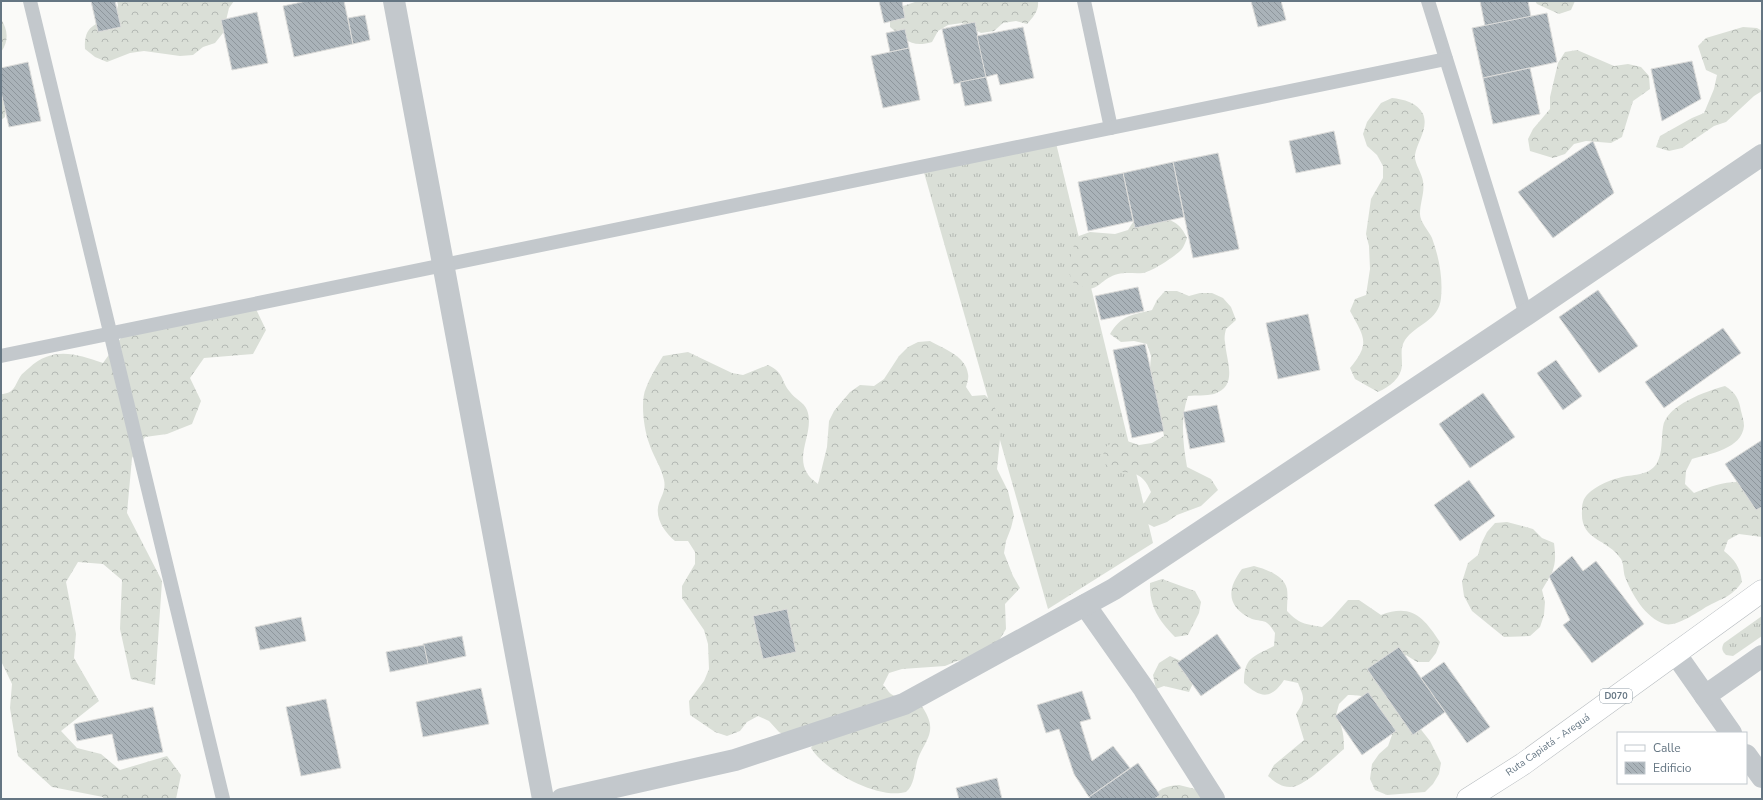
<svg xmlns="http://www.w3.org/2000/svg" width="1763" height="800" font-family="'Nunito Sans',sans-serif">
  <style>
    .grass { fill: url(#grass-tufts) }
    .forest { fill: url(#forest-crowns) }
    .building { fill: url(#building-back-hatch); stroke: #dcdcda }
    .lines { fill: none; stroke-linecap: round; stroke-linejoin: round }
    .primary-casing { stroke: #b5babe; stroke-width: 23 }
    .lane { stroke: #c3c8cc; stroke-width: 14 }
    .street { stroke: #c3c8cc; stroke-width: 22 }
    .primary { stroke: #fff; stroke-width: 22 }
    .labels { text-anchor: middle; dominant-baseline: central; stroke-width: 4; stroke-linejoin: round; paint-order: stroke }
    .shield { fill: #fff; stroke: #939fa8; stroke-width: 1 }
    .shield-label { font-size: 9px; font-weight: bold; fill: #657683 }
    .street-label { font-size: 10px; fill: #657683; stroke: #fff }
  </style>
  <defs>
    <pattern id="grass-tufts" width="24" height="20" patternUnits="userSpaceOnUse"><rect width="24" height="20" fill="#dadfd7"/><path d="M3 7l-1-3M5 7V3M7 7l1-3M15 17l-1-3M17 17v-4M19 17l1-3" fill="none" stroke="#b4b9b4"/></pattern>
    <pattern id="forest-crowns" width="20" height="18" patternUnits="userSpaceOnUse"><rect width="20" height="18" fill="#dadfd7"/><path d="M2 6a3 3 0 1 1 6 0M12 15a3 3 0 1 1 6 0" fill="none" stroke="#b4b9b4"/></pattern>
    <pattern id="building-back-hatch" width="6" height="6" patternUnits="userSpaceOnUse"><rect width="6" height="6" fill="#aab3b9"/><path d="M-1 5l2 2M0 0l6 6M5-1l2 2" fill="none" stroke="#8e969c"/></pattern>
  </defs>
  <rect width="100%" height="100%" fill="#fafaf8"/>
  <g class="grass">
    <polygon points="1056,143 1153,543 1048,609 923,169"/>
    <path d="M 1762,616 L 1762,636 L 1733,656 L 1726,655 C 1722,651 1721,648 1724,643 Z"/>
  </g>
  <g class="forest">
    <path d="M 117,1 L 234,1 L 229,8 L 223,33 L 215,43 L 203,47 L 193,55 L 180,56 L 144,51 L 130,53 L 107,62 L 95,57 L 85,49 C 84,25 95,24 115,17 L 118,5 Z"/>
    <path d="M 918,1 L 1038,1 C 1039,11 1033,17 1027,24 L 1016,21 L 1003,23 L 994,31 L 981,33 L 962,23 L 948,25 L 938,31 L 932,42 C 912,48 905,40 890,27 L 890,15 L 900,7 Z"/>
    <polygon points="1535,1 1575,1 1571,10 1559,14 1537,4"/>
    <path d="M 1,19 C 8,30 9,41 1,52 Z"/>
    <polygon points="1743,27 1757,28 1762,31 1762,91 1754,96 1726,122 1714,126 1682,148 1669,151 1656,147 1660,136 1692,118 1704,113 1714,89 1717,75 1706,70 1698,46 1706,38"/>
    <polygon points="1577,50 1614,66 1628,64 1641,67 1649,76 1650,89 1633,101 1622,137 1611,143 1586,141 1574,144 1565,154 1553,158 1530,151 1528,139 1533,129 1550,109 1550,97 1558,63 1565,52"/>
    <polygon points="1,97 5,104 5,117 1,120"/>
    <path d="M 1392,98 C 1403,99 1418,103 1423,114 C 1429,128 1417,142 1415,155 C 1414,163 1422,173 1423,181 C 1425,193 1420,202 1420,214 C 1420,222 1429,231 1432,238 C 1439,257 1443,278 1441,298 C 1439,321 1416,324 1405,340 C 1400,348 1402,355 1402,364 C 1402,378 1389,387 1378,392 L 1355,379 L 1350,368 C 1371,343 1364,337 1350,311 L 1355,299 L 1366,295 L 1370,269 L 1369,246 L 1366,234 L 1371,199 L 1383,178 L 1383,166 L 1377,155 L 1367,146 L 1363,134 L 1367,122 L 1381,103 Z"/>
    <path d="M 1158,216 C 1174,221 1180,223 1187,238 C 1186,241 1184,246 1182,249 C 1176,256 1151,272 1143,273 C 1135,274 1126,272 1118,274 C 1095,280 1100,299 1071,281 C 1068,265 1070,250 1079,236 L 1090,232 L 1115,234 L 1128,230 L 1135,219 Z"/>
    <path d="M 1165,291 L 1177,291 L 1189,296 L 1200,293 L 1212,293 L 1223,298 L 1231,307 L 1236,320 L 1226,329 C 1225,333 1224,338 1225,342 C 1226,360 1239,386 1214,394 C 1206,396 1196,395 1188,396 C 1180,418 1183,444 1187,467 L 1211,479 L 1218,490 L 1201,506 L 1177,515 L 1167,522 L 1154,527 L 1142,521 L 1136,510 L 1145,502 L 1151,492 C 1142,470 1131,473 1111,471 L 1103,460 L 1104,448 L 1115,441 L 1127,441 L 1139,445 L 1152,443 L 1164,436 L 1150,368 L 1151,356 L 1147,344 L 1134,341 L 1121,342 L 1110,334 C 1121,315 1132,315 1152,310 L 1157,300 Z"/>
    <path d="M 255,307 L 266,330 L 253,354 L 204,358 L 190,378 L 201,401 L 192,424 L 167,434 L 145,437 L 132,458 L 127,513 L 162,581 L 155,685 L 131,679 L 120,629 L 122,580 L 103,564 L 78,562 L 66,582 L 76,634 L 74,658 L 99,701 L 61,731 L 77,748 L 101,754 L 120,770 L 167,756 L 181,775 L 176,799 L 103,799 L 103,797 L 52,787 L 18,756 L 10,708 L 12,684 L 1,661 L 1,394 C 14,394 15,385 20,377 C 22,373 26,371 29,368 C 53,346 76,354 103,363 L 131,324 Z"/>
    <path d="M 930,341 C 944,349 966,356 968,374 C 969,378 967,383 966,387 L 972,396 L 985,395 L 994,404 L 1001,429 L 997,469 L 1008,491 L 1014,516 L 1011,528 L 1006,541 L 1004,553 L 1013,576 L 1020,588 L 1005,604 L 1006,629 L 1000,639 L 983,657 L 957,661 L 945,666 L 902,669 L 889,673 L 883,685 C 886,687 888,692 891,694 C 902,701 915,696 923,708 C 937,730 928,737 919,756 C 914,767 916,784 906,792 C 878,800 825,771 811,748 L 816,740 L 790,738 L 779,732 L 769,721 L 758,716 L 747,722 L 740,731 L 727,736 L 715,732 L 690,715 L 689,701 L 704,681 L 709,669 L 708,644 L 704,630 L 682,598 L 682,586 L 695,564 L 695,552 L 688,541 L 675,541 C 665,532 654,518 659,503 C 662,495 666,489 664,480 C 661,466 653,456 649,443 C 644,430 640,401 646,388 C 650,377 657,366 663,356 L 688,352 L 732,373 L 743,375 L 768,365 C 785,373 780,380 790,392 C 795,399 804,402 807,410 C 815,431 795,454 807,473 C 809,477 814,481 818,484 L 827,447 L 829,421 L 834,411 L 850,392 L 860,385 L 874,386 L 884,379 L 899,356 L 908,347 L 918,342 Z"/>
    <path d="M 1725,386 C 1736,393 1739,399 1741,411 C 1742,415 1744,421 1744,426 C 1742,449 1709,454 1692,459 L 1686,471 L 1685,484 L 1694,493 C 1720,483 1734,478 1762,486 L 1762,537 L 1739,534 L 1728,540 L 1724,551 C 1735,560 1740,567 1742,582 C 1729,600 1720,598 1703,609 C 1695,614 1675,627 1665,624 C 1645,618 1632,594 1625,577 C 1623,571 1624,564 1621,559 C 1607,538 1580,541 1582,511 C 1582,508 1582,505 1583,502 C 1587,489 1609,480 1622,477 C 1635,474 1649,476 1657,463 C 1663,452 1661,439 1663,427 C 1666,405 1707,391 1725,386 Z"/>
    <path d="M 1507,522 L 1533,529 L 1542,538 L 1554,543 C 1557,566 1554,570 1542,590 L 1545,602 L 1544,615 L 1540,627 L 1530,636 L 1504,637 L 1472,611 L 1464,596 L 1462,582 L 1468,563 L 1478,555 L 1481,544 L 1487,532 L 1495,523 Z"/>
    <path d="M 1254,566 C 1265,569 1284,575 1287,589 C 1288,595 1287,604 1287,611 C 1299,624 1305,624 1322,627 L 1331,619 L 1348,600 L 1359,600 L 1381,615 C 1412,603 1424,618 1440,642 L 1436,653 L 1429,662 L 1417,662 L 1406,655 L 1393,658 L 1415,722 L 1430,741 L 1441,763 L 1439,774 L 1433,784 L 1425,792 L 1387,795 L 1375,790 L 1370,779 L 1372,764 L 1379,754 L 1388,746 L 1392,735 C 1382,711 1378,694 1348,695 L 1339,704 L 1336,715 C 1343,727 1344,736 1344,749 C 1333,758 1304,788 1290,787 C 1281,787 1275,782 1268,776 L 1274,765 L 1304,740 L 1296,714 C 1306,699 1304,698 1298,683 L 1284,680 C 1271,700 1260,698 1244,683 C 1244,657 1253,657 1274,646 L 1275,633 C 1273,630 1270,625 1267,623 C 1264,620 1257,621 1252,619 C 1227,607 1226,590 1242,569 Z"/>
    <path d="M 1162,579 L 1195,591 L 1201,602 L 1199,613 L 1188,635 L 1175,637 C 1159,621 1149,606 1150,583 Z"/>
    <polygon points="1170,656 1181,661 1194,681 1189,692 1164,686 1156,689 1153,675 1159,663"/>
    <path d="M 1179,785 L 1203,791 L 1217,799 L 1153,799 C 1158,788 1167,786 1179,785 Z"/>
  </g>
  <g class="building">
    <polygon points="91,1 115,1 121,27 98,32"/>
    <polygon points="307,1 344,1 353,44 294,57 283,6"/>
    <polygon points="879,1 902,1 905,18 884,23"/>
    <polygon points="1251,1 1281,1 1286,20 1258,27"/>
    <polygon points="1480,1 1528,1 1531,17 1485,26"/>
    <polygon points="257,12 268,63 232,70 221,20"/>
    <polygon points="1547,13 1557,62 1483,78 1472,28"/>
    <polygon points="365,15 370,40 353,44 348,18"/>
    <polygon points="975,22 986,77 954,84 942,29"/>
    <polygon points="1023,27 1034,78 1000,85 997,74 986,77 977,36"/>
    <polygon points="905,29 909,48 890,52 886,33"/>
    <polygon points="909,48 920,100 883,108 871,56"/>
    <polygon points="1692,61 1701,99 1662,121 1651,69"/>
    <polygon points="28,62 41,121 9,127 1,92 1,68"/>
    <polygon points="1530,68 1540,114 1493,124 1483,78"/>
    <polygon points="986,77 992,101 965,106 960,82"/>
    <polygon points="1334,131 1341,164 1296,173 1289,141"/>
    <polygon points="1593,141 1614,193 1553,238 1518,192"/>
    <polygon points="1218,153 1239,249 1193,258 1173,162"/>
    <polygon points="1173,162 1184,217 1135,228 1123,173"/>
    <polygon points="1123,173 1133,221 1088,231 1078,182"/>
    <polygon points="1138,287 1144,311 1101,320 1095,296"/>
    <polygon points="1598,290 1638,346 1599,373 1559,317"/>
    <polygon points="1308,314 1320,370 1278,379 1266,323"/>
    <polygon points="1723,328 1741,353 1664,408 1645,382"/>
    <polygon points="1145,344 1164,431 1132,438 1113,350"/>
    <polygon points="1556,360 1582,396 1563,410 1537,373"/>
    <polygon points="1483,393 1515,437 1470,468 1439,424"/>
    <polygon points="1217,405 1225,442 1190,449 1183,412"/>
    <polygon points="1762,440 1762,507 1756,510 1725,464"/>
    <polygon points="1469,480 1495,516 1460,541 1434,505"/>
    <polygon points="1572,556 1583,571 1596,561 1644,624 1592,663 1563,625 1570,620 1549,576"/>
    <polygon points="787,609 796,652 763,659 753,616"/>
    <polygon points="301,617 306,641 260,650 255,627"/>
    <polygon points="1217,634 1241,668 1201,696 1177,663"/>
    <polygon points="462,636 466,656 428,664 423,644"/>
    <polygon points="424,645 428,664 390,672 386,652"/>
    <polygon points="1399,647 1445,712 1413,735 1367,669"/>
    <polygon points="1444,662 1490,727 1467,743 1421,678"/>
    <polygon points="481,688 489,724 423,737 416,702"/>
    <polygon points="1082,691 1091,719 1080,722 1092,761 1113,746 1130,768 1089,797 1074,774 1059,729 1046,733 1037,705"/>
    <polygon points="1368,692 1396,731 1362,755 1335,716"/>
    <polygon points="326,699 341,768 301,776 286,707"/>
    <polygon points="153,707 163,752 118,761 112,734 77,741 74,724"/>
    <polygon points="1138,763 1160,795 1154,799 1091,799 1089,797"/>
    <polygon points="997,778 1002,799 959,799 956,788"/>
  </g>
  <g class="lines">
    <defs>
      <polyline id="primary" points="1468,799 1523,764 1762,591"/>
    </defs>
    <use href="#primary" class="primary-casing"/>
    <g class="lane">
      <polyline points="30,1 223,799"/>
      <polyline points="1084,1 1111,128"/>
      <polyline points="1428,1 1526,315"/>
      <polyline points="1,356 1446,59"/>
    </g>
    <g class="street">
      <polyline points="394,1 543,799"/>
      <polyline points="1085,605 1144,689 1214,799"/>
      <polyline points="1675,653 1731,733"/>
      <polyline points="1705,696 1762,656"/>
      <polyline points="1746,755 1762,777"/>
      <polyline points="562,799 735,760 904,704 1114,589 1526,315 1762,155"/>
    </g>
    <use href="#primary" class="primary"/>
  </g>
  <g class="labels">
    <rect class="shield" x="1600" y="689" width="32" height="14" rx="3"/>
    <g class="shield-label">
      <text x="1616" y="696">D070</text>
    </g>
    <g class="street-label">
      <text transform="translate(1548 745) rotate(-35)">Ruta Capiatá - Areguá</text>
    </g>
  </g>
  <rect width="1763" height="800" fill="none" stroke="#657683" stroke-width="4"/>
  <rect x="1617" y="732" width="130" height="52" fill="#ffffff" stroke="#c1c8cd"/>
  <rect x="1625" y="745" width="20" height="6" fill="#ffffff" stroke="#c1c8cd"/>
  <text x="1653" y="752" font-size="12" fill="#657683">Calle</text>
  <rect x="1625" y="762" width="20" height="12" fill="url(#building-back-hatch)" stroke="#c1c8cd"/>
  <text x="1653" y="772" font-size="12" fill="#657683">Edificio</text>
</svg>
